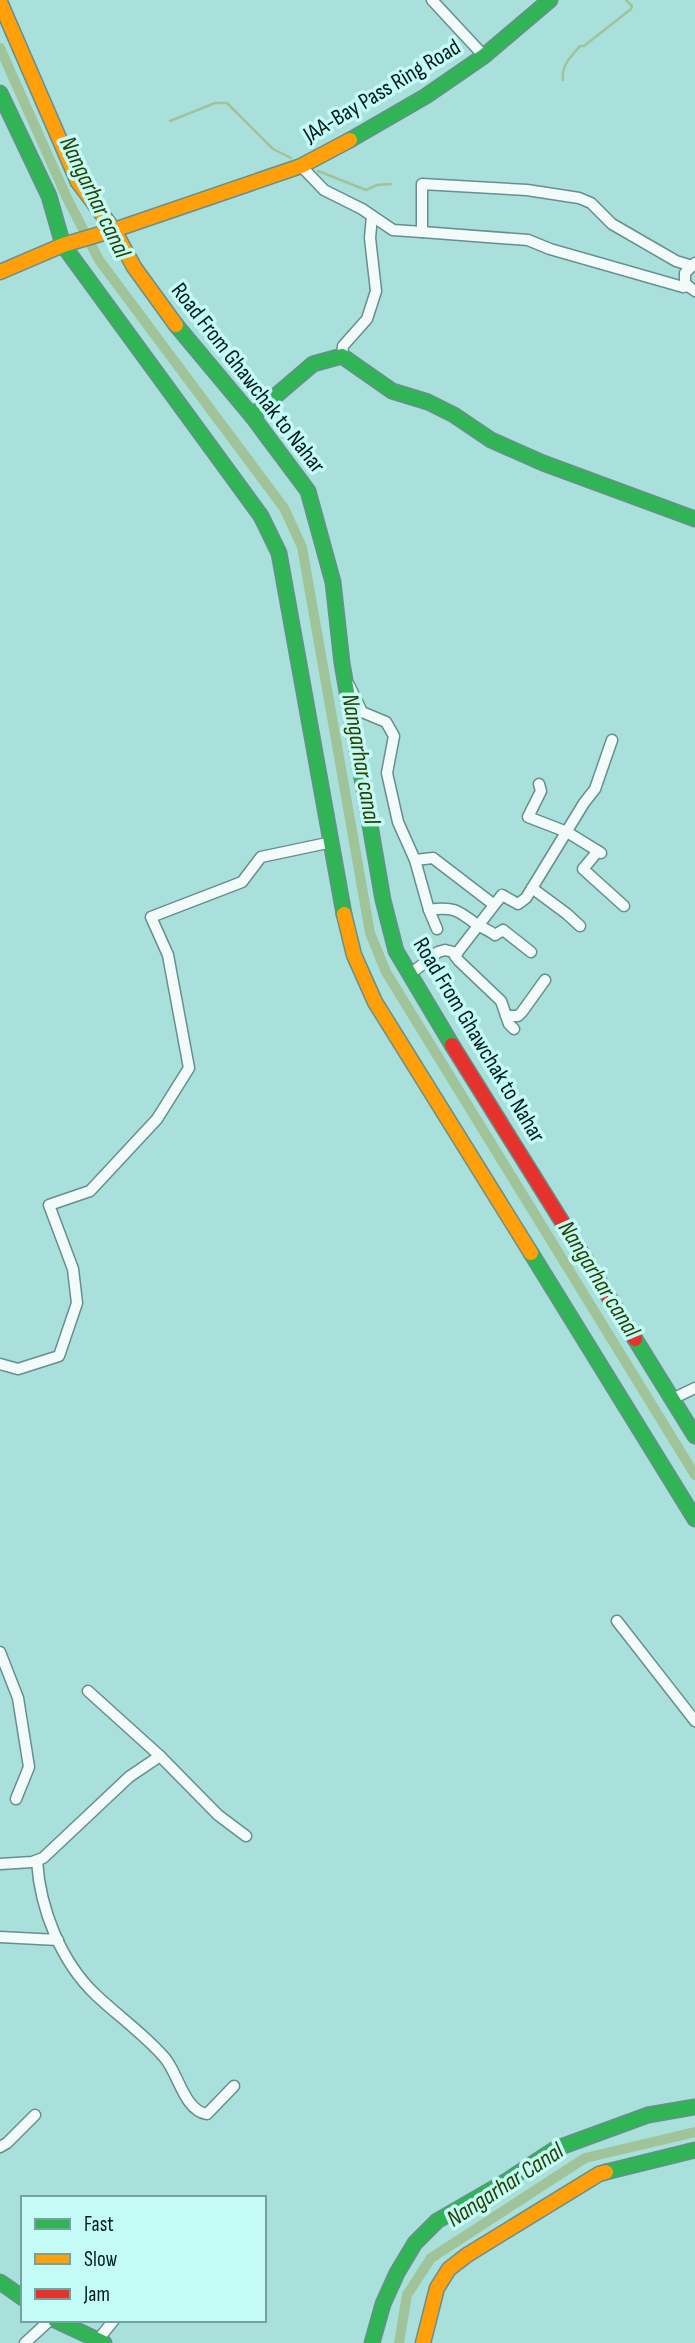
<svg xmlns="http://www.w3.org/2000/svg" width="695" height="2343" font-family="'Sofia Sans Condensed',sans-serif">
  <style>
    .lines { fill: none; stroke-linecap: round; stroke-linejoin: round }
    .stream { stroke: #a0c399; stroke-width: 2.5 }
    .canal { stroke: #a0c399; stroke-width: 10 }
    .street-casing { stroke: #678f8c; stroke-width: 13 }
    .fast-casing { stroke: #678f8c; stroke-width: 17 }
    .slow-casing { stroke: #678f8c; stroke-width: 17 }
    .jam-casing { stroke: #678f8c; stroke-width: 17 }
    .street { stroke: #f2fafa; stroke-width: 10 }
    .fast { stroke: #30b455; stroke-width: 14 }
    .slow { stroke: #ff9f0a; stroke-width: 14 }
    .jam { stroke: #e5322d; stroke-width: 14 }
    .labels { text-anchor: middle; dominant-baseline: central; stroke-width: 7; stroke-linejoin: round; paint-order: stroke }
    .street-label { font-size: 23px; fill: #001c1a; stroke: #c5fbf6 }
    .water-label { font-size: 24px; font-style: italic; fill: #284100; stroke: #c5fbf6 }
  </style>
  <rect width="100%" height="100%" fill="#aae0db"/>
  <g class="lines">
    <g class="stream">
      <path d="M 563,80 C 561,66 571,56 580,46 L 584,46 L 631,9 L 632,6 L 626,0"/>
      <polyline points="170,121 215,103 227,103 273,149 291,158"/>
      <polyline points="318,171 366,190 377,185 391,184"/>
    </g>
    <g class="canal">
      <polyline points="0,48 67,198 99,260 284,508 302,547 370,933 386,972 695,1475"/>
      <polyline points="399,2343 407,2295 431,2258 585,2158 695,2132"/>
    </g>
    <defs>
      <g id="street">
        <polyline points="432,0 484,56"/>
        <polyline points="301,166 324,190 362,209 393,230 422,232 422,184 527,190 579,198 591,203 612,224 676,261 692,266"/>
        <polyline points="422,232 528,240 550,249 683,287 688,286"/>
        <polyline points="695,263 685,273 685,284 695,291"/>
        <polyline points="342,356 343,346 367,319 376,291 370,238 372,216"/>
        <polyline points="349,685 362,712 386,722 394,736 387,773 398,822 415,860 429,910 437,929"/>
        <polyline points="539,784 541,791 528,817 567,832 601,853"/>
        <polyline points="598,851 583,869 624,906"/>
        <polyline points="415,860 433,858 493,904"/>
        <polyline points="532,888 567,914 580,926"/>
        <path d="M 429,910 C 452,906 458,910 476,924 C 482,928 489,930 495,935 L 503,930 L 531,952"/>
        <polyline points="457,953 455,956 459,961 501,1001 509,1024 514,1029"/>
        <polyline points="409,975 438,952 445,950 457,953 502,895 518,904 526,898 584,803 595,789 612,740"/>
        <polyline points="506,1016 518,1016 522,1012 545,980"/>
        <polyline points="0,1364 18,1369 59,1356 77,1303 73,1269 49,1205 90,1191 157,1119 189,1068 168,955 151,917 242,882 261,857 332,842"/>
        <polyline points="672,1399 695,1388"/>
        <polyline points="617,1621 695,1721"/>
        <polyline points="0,1652 18,1698 29,1767 16,1799"/>
        <polyline points="88,1691 160,1756 218,1815 246,1836"/>
        <path d="M 37,1861 C 40,1909 61,1962 96,1995 C 118,2016 144,2034 164,2057 C 178,2072 184,2111 207,2114 L 234,2086"/>
        <polyline points="0,1864 32,1862 43,1858 129,1777 160,1756"/>
        <polyline points="0,1937 58,1940"/>
        <polyline points="0,2147 7,2143 35,2115"/>
        <polyline points="97,2341 114,2320"/>
        <polyline points="25,2343 50,2320"/>
      </g>
      <g id="fast">
        <polyline points="0,93 49,196 63,245 261,516 279,553 344,914"/>
        <polyline points="350,140 426,96 484,56 550,0"/>
        <polyline points="176,325 252,416 308,491 333,582 342,663 383,900 396,951 452,1045"/>
        <polyline points="252,416 313,364 342,356 392,391 428,402 454,415 491,440 543,463 695,519"/>
        <polyline points="531,1253 695,1519"/>
        <polyline points="635,1339 695,1436"/>
        <polyline points="606,2172 695,2150"/>
        <polyline points="0,2282 23,2298"/>
        <polyline points="55,2320 104,2343"/>
        <polyline points="372,2343 383,2304 397,2273 415,2243 437,2221 508,2180 555,2149 648,2115 695,2107"/>
      </g>
      <g id="slow">
        <polyline points="0,2 78,182 114,230 134,267 176,325"/>
        <polyline points="0,272 63,245 114,230 301,166 350,140"/>
        <polyline points="344,914 354,955 375,1002 531,1253"/>
        <polyline points="423,2343 437,2288 449,2269 467,2255 599,2174 606,2172"/>
      </g>
      <polyline id="jam" points="452,1045 635,1339"/>
    </defs>
    <use href="#street" class="street-casing"/>
    <use href="#fast" class="fast-casing"/>
    <use href="#slow" class="slow-casing"/>
    <use href="#jam" class="jam-casing"/>
    <use href="#street" class="street"/>
    <use href="#fast" class="fast"/>
    <use href="#slow" class="slow"/>
    <use href="#jam" class="jam"/>
  </g>
  <g class="labels">
    <g class="street-label">
      <text transform="translate(382 91) rotate(-31)">JAA-Bay Pass Ring Road</text>
      <text transform="translate(248 378) rotate(52)">Road From Ghawchak to Nahar</text>
      <text transform="translate(479 1040) rotate(59)">Road From Ghawchak to Nahar</text>
    </g>
    <g class="water-label">
      <text transform="translate(95 197) rotate(64)">Nangarhar canal</text>
      <text transform="translate(361 759) rotate(80)">Nangarhar canal</text>
      <text transform="translate(599 1279) rotate(58)">Nangarhar canal</text>
      <text transform="translate(505 2185) rotate(-33)">Nangarhar Canal</text>
    </g>
  </g>
  <rect x="21" y="2196" width="245" height="126" fill="#c5fbf6" stroke="#76a29e" stroke-width="2"/>
  <rect x="35" y="2219" width="35" height="10" fill="#30b455" stroke="#76a29e" stroke-width="2"/>
  <text x="84" y="2231" font-size="21" fill="#001c1a">Fast</text>
  <rect x="35" y="2254" width="35" height="10" fill="#ff9f0a" stroke="#76a29e" stroke-width="2"/>
  <text x="84" y="2266" font-size="21" fill="#001c1a">Slow</text>
  <rect x="35" y="2289" width="35" height="10" fill="#e5322d" stroke="#76a29e" stroke-width="2"/>
  <text x="84" y="2301" font-size="21" fill="#001c1a">Jam</text>
</svg>
